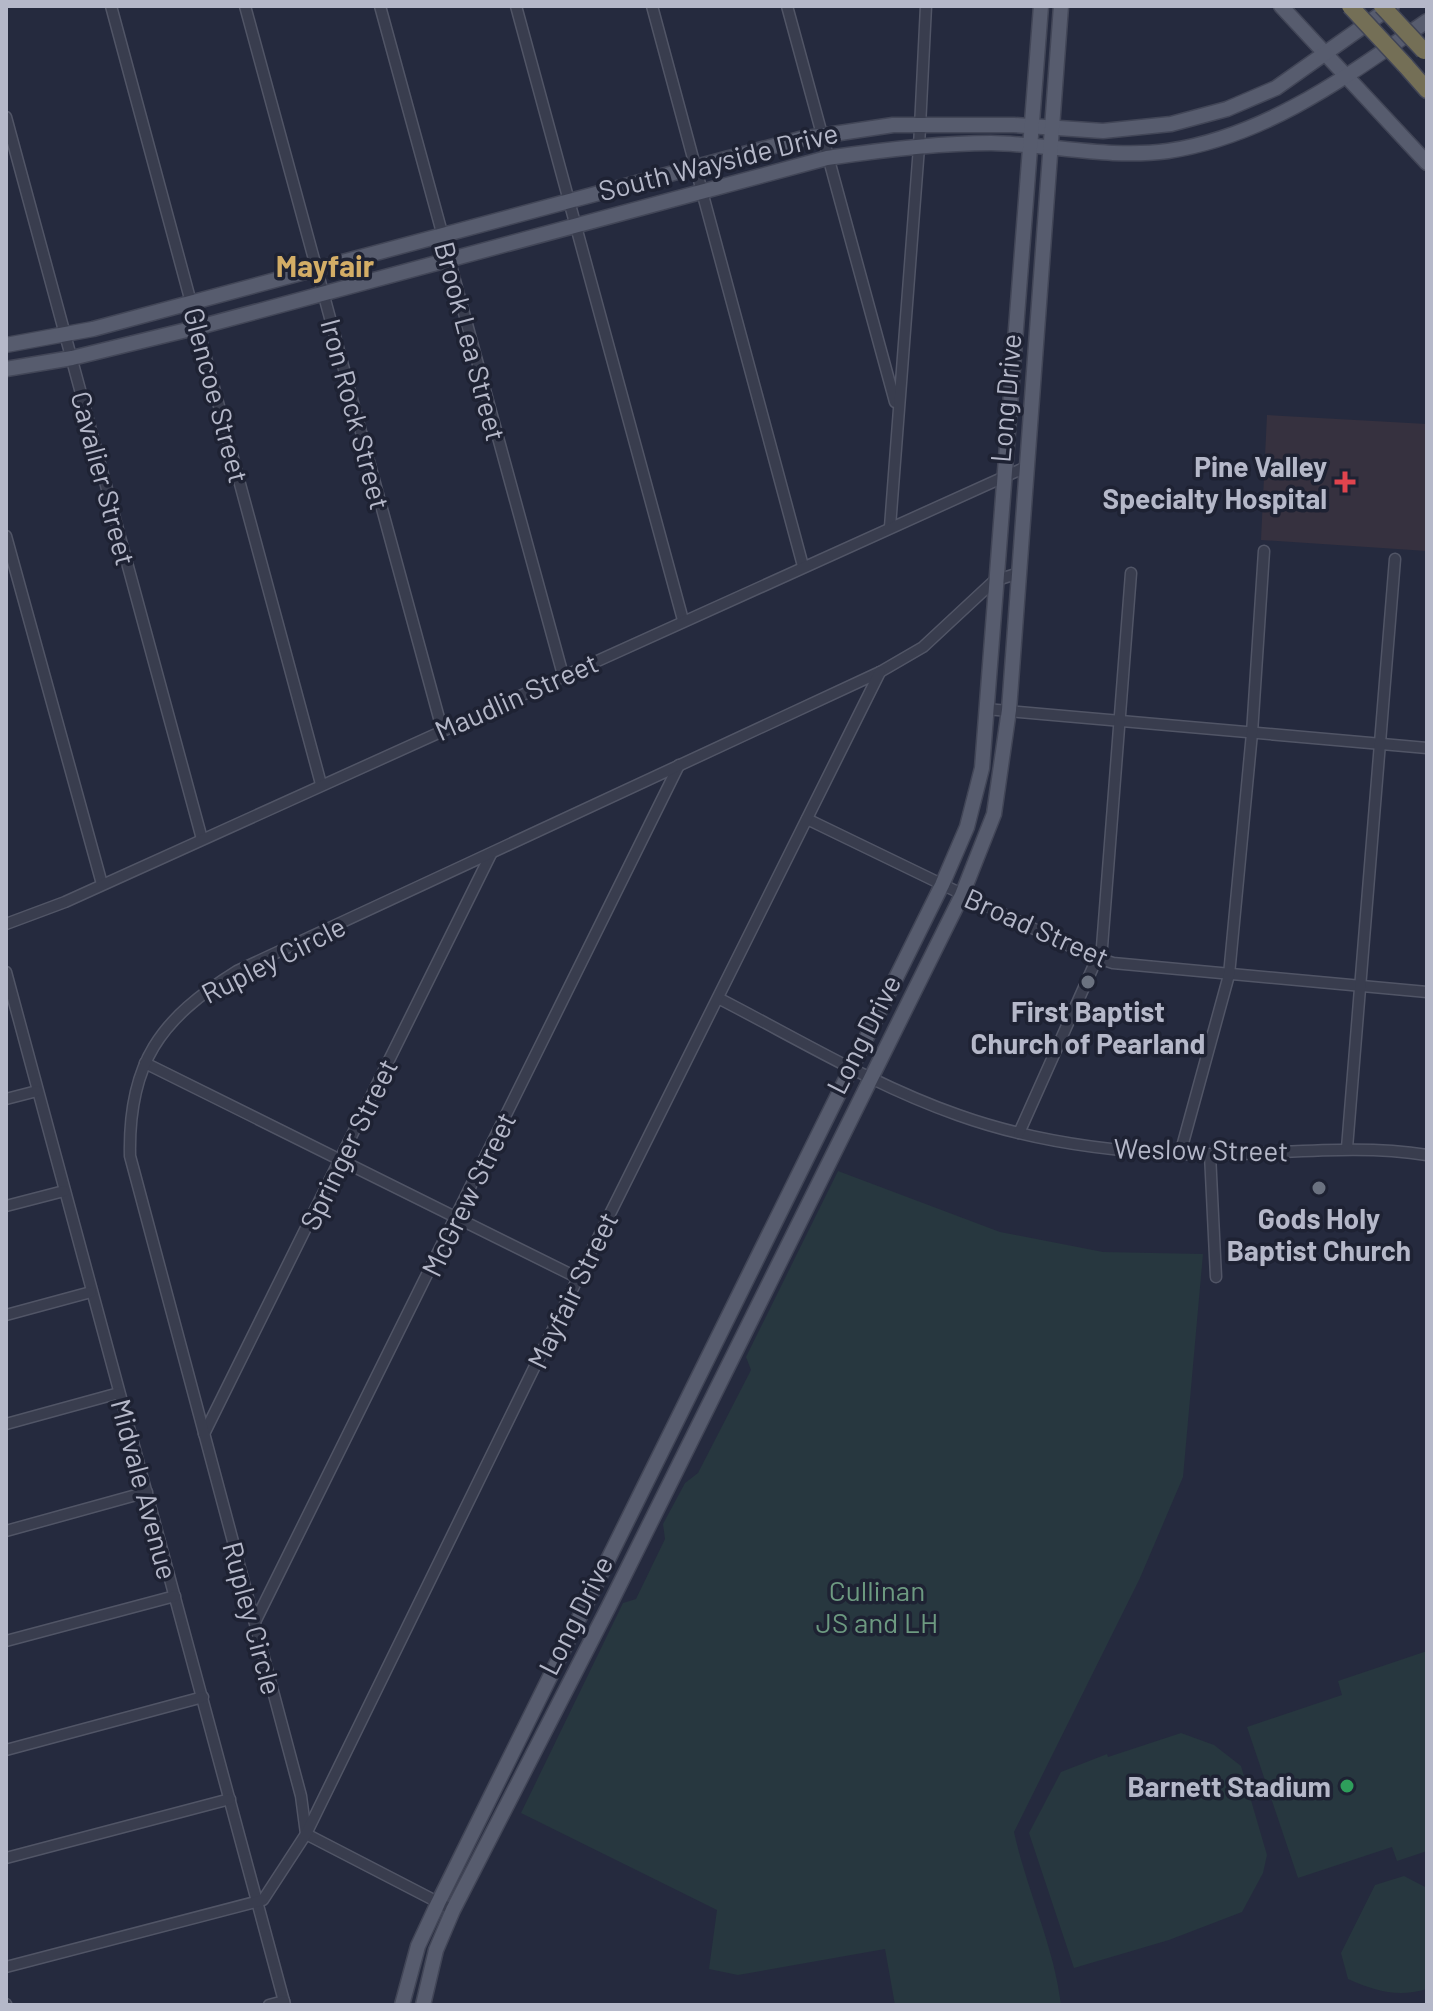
<svg xmlns="http://www.w3.org/2000/svg" width="1433" height="2011" font-family="Barlow,sans-serif">
  <style>
    .medical { fill: #36313f }
    .green { fill: #27373f }
    .lines { fill: none; stroke-linecap: round; stroke-linejoin: round }
    .minor-casing { stroke: #515566; stroke-width: 13 }
    .major-casing { stroke: #424657; stroke-width: 17 }
    .highway-casing { stroke: #414556; stroke-width: 19 }
    .minor { stroke: #393d4e; stroke-width: 10 }
    .major { stroke: #575c6e; stroke-width: 14 }
    .highway { stroke: #746f56; stroke-width: 16 }
    .highway-bridge-casing { stroke: #414556; stroke-width: 19; stroke-linecap: butt }
    .highway-bridge { stroke: #746f56; stroke-width: 16 }
    .health-dot { fill: #e0444e; stroke: #1e2233; stroke-width: 3 }
    .worship-dot { fill: #6b7280; stroke: #1e2233; stroke-width: 3 }
    .leisure-dot { fill: #2e9e5b; stroke: #1e2233; stroke-width: 3 }
    .labels { text-anchor: middle; dominant-baseline: central; stroke-width: 7; stroke-linejoin: round; paint-order: stroke }
    .street-label { font-size: 28px; fill: #b5b8c9; stroke: #1e2233 }
    .poi-label { font-size: 28px; font-weight: bold; fill: #b5b8c9; stroke: #1e2233; text-anchor: end }
    .park-label { font-size: 28px; fill: #6d9a81; stroke: #1e2233 }
    .neighbourhood-label { font-size: 30px; font-weight: bold; fill: #d3ad66; stroke: #1e2233 }
  </style>
  <rect width="100%" height="100%" fill="#252a3e"/>
  <polygon class="medical" points="1267,415 1427,424 1427,551 1261,540"/>
  <g class="green">
    <path d="M 838,1171 L 1000,1232 L 1103,1252 L 1203,1254 L 1183,1477 L 1140,1578 L 1014,1832 C 1027,1891 1054,1946 1061,2005 L 895,2005 L 885,1949 L 738,1975 L 709,1969 L 717,1910 L 521,1813 L 623,1603 L 636,1599 L 665,1539 L 663,1524 L 685,1483 L 698,1473 L 751,1370 L 746,1357 Z"/>
    <polygon points="1427,1651 1427,1851 1397,1861 1392,1847 1298,1878 1247,1727 1342,1695 1338,1681"/>
    <polygon points="1181,1733 1214,1745 1241,1766 1267,1855 1263,1873 1242,1912 1169,1940 1074,1968 1029,1833 1061,1772 1107,1754 1108,1757"/>
    <path d="M 1404,1876 L 1427,1888 L 1427,1989 C 1398,1998 1375,1991 1348,1979 L 1341,1953 L 1375,1885 Z"/>
  </g>
  <g class="lines">
    <defs>
      <g id="minor">
        <polyline points="111,6 321,784"/>
        <polyline points="245,6 442,729"/>
        <polyline points="380,6 563,675"/>
        <polyline points="516,6 683,620"/>
        <polyline points="652,6 803,566"/>
        <polyline points="787,6 895,402"/>
        <polyline points="6,117 202,839"/>
        <polyline points="890,527 919,147 926,6"/>
        <polyline points="6,536 102,884"/>
        <polyline points="986,709 1427,748"/>
        <polyline points="807,819 1086,954 1113,963 1427,992"/>
        <polyline points="6,924 65,902 1026,467"/>
        <polyline points="6,972 285,2005"/>
        <path d="M 718,998 C 796,1038 875,1086 958,1115 C 1028,1140 1104,1151 1179,1154 C 1262,1158 1344,1142 1427,1155"/>
        <polyline points="145,1063 578,1278"/>
        <polyline points="6,1099 37,1091"/>
        <polyline points="1019,1133 1102,947 1131,573"/>
        <polyline points="1347,1148 1395,559"/>
        <polyline points="1180,1154 1229,975 1252,733 1264,551"/>
        <polyline points="1210,1154 1216,1277"/>
        <polyline points="6,1206 64,1191"/>
        <polyline points="6,1315 91,1292"/>
        <polyline points="6,1424 119,1393"/>
        <polyline points="204,1434 491,854"/>
        <polyline points="6,1531 147,1492"/>
        <polyline points="255,1622 679,765"/>
        <polyline points="6,1641 175,1596"/>
        <polyline points="6,1750 203,1697"/>
        <polyline points="6,1858 230,1799"/>
        <path d="M 453,1910 L 306,1834 L 301,1796 L 130,1156 C 128,1063 160,1019 237,971 L 880,672 L 923,647 L 994,581 L 1019,573"/>
        <polyline points="6,1967 263,1900 306,1834 578,1278 880,672"/>
        <polyline points="6,2004 6,2005"/>
        <polyline points="269,2005 284,2001"/>
      </g>
      <g id="major">
        <polyline points="1281,6 1427,163"/>
        <polyline points="6,345 93,329 800,139 893,125 1014,125 1103,131 1171,124 1227,109 1276,88 1392,6"/>
        <path d="M 6,369 L 72,358 L 199,327 L 827,158 C 881,150 937,143 991,143 C 1050,144 1109,159 1168,151 C 1267,136 1347,76 1427,21"/>
        <polyline points="402,2005 418,1946 438,1903 942,885 967,827 982,768 1041,6"/>
        <polyline points="423,2005 436,1950 453,1910 609,1606 962,895 994,814 1009,710 1061,6"/>
      </g>
      <polyline id="highway" points="1405,65 1427,90"/>
    </defs>
    <use href="#minor" class="minor-casing"/>
    <use href="#major" class="major-casing"/>
    <use href="#highway" class="highway-casing"/>
    <use href="#minor" class="minor"/>
    <use href="#major" class="major"/>
    <use href="#highway" class="highway"/>
    <defs>
      <g id="highway-bridge">
        <polyline points="1350,6 1405,65"/>
        <polyline points="1382,6 1424,51"/>
      </g>
    </defs>
    <use href="#highway-bridge" class="highway-bridge-casing"/>
    <use href="#highway-bridge" class="highway-bridge"/>
  </g>
  <path class="health-dot" d="M1341 470h8v8h8v8h-8v8h-8v-8h-8v-8h8z"/>
  <g class="worship-dot">
    <circle cx="1088" cy="982" r="8"/>
    <circle cx="1319" cy="1188" r="8"/>
  </g>
  <circle class="leisure-dot" cx="1347" cy="1786" r="8"/>
  <g class="labels">
    <g class="street-label">
      <text transform="translate(718 161) rotate(-14)">South Wayside Drive</text>
      <text transform="translate(471 341) rotate(75)">Brook Lea Street</text>
      <text transform="translate(217 395) rotate(75)">Glencoe Street</text>
      <text transform="translate(1005 398) rotate(-85)">Long Drive</text>
      <text transform="translate(356 414) rotate(75)">Iron Rock Street</text>
      <text transform="translate(104 478) rotate(75)">Cavalier Street</text>
      <text transform="translate(516 696) rotate(-24)">Maudlin Street</text>
      <text transform="translate(1037 927) rotate(24)">Broad Street</text>
      <text transform="translate(273 959) rotate(-27)">Rupley Circle</text>
      <text transform="translate(863 1034) rotate(-63)">Long Drive</text>
      <text transform="translate(348 1144) rotate(-64)">Springer Street</text>
      <text transform="translate(1201 1149) rotate(1)">Weslow Street</text>
      <text transform="translate(468 1194) rotate(-64)">McGrew Street</text>
      <text transform="translate(572 1290) rotate(-64)">Mayfair Street</text>
      <text transform="translate(145 1489) rotate(75)">Midvale Avenue</text>
      <text transform="translate(575 1615) rotate(-63)">Long Drive</text>
      <text transform="translate(253 1618) rotate(75)">Rupley Circle</text>
    </g>
    <g class="poi-label">
      <text x="1327" y="466">Pine Valley<tspan x="1327" dy="32">Specialty Hospital</tspan></text>
      <text x="1088" y="1011" text-anchor="middle">First Baptist<tspan x="1088" dy="32">Church of Pearland</tspan></text>
      <text x="1319" y="1218" text-anchor="middle">Gods Holy<tspan x="1319" dy="32">Baptist Church</tspan></text>
      <text x="1331" y="1786">Barnett Stadium</text>
    </g>
    <g class="park-label">
      <text x="877" y="1590">Cullinan<tspan x="877" dy="32">JS and LH</tspan></text>
    </g>
    <g class="neighbourhood-label">
      <text x="325" y="265">Mayfair</text>
    </g>
  </g>
  <rect width="1433" height="2011" fill="none" stroke="#b5b8c9" stroke-width="16"/>
</svg>
